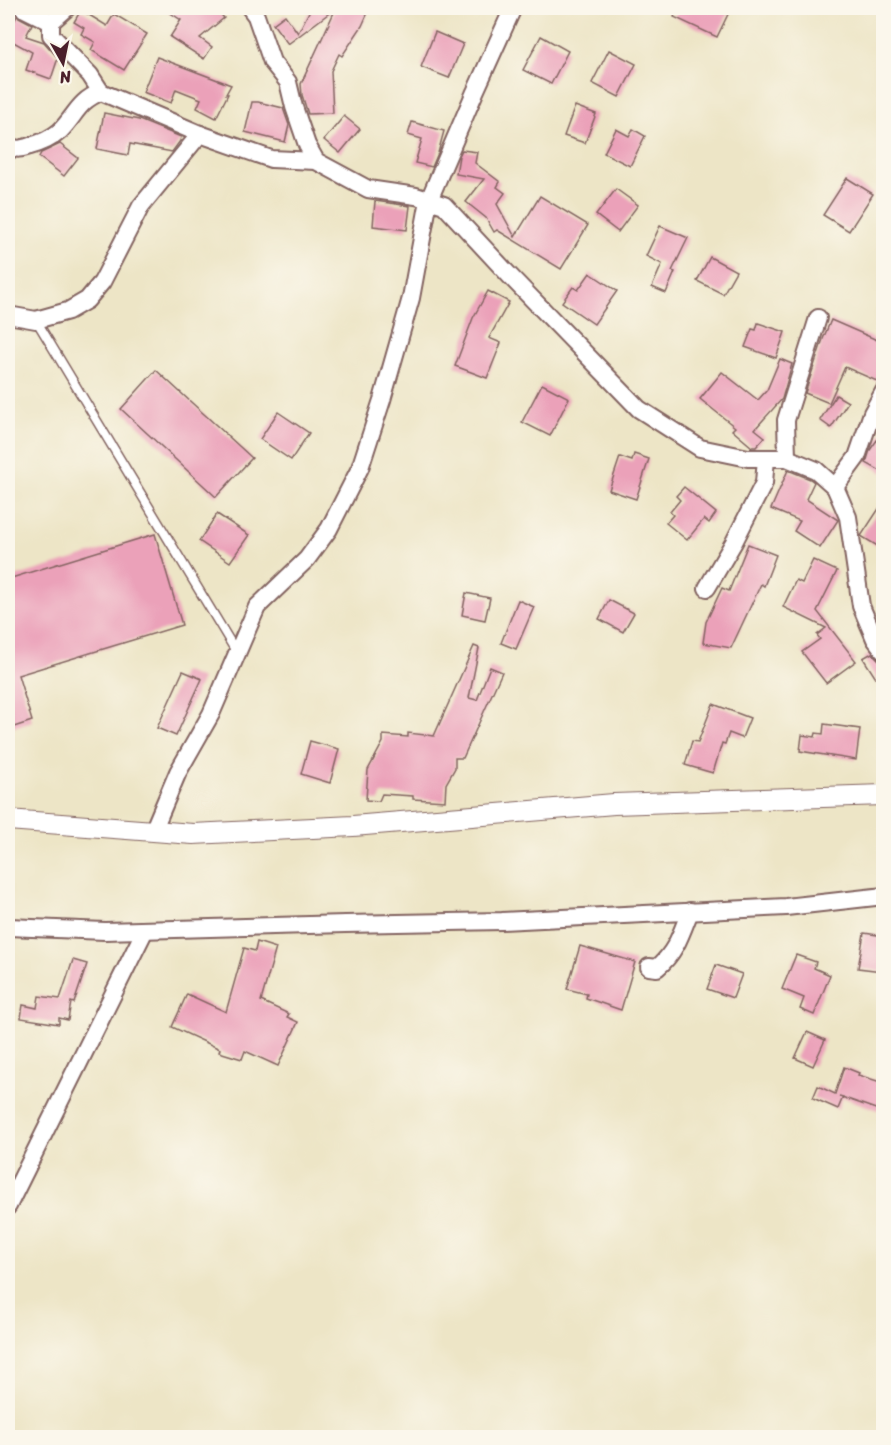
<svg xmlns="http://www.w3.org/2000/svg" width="891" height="1445" font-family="Sriracha,sans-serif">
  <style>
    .building { fill: #eba1b9 }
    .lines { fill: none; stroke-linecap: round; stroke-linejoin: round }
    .service-casing { stroke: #836461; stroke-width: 11 }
    .minor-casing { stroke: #836461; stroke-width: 20 }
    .tertiary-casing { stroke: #836461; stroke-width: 22 }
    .service { stroke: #fff; stroke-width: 8 }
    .minor { stroke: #fff; stroke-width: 16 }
    .tertiary { stroke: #fff; stroke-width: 20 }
  </style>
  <rect width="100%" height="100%" fill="#fbf7ec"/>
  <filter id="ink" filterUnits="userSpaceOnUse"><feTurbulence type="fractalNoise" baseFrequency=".0167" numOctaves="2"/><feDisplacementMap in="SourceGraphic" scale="12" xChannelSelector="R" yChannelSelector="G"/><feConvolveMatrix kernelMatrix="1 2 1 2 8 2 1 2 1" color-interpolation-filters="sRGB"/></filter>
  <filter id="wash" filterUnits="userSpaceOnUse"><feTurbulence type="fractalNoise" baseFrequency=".008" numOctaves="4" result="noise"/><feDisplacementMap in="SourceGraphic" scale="24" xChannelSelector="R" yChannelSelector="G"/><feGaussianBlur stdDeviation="1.35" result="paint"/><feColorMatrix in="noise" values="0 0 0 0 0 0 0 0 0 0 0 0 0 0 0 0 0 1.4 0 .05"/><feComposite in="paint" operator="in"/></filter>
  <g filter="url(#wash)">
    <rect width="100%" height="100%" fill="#ede5c6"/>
    <g id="blocks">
      <g class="building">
        <polygon points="163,8 215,8 224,18 200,38 212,47 204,59 170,37 181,20"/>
        <polygon points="311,8 370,8 362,26 342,56 339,54 331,71 333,113 308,114 302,95 301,84 336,8 288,44 273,24 285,15 298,33"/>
        <polygon points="678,8 731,8 717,37 674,17"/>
        <polygon points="81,10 107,26 114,14 147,34 124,70 91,50 95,42 81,34 84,28 74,22"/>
        <polygon points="17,16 32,24 26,36 44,42 58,58 51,79 26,70 32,52 8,39 8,30 9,31"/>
        <polygon points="435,32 463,44 449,78 421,67"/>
        <polygon points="541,36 568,51 551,84 523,70"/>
        <polygon points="609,50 636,64 619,97 592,83"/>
        <polygon points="157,57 231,85 226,94 228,94 216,118 197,108 201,99 176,89 171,103 143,92"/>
        <polygon points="252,102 258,102 283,108 289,125 285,142 245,132"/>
        <polygon points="575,106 596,114 585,143 564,136"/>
        <polygon points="104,113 139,120 181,137 180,141 172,152 130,144 128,155 97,149"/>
        <polygon points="344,116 360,129 340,153 324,140"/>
        <polygon points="412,122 444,131 438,153 432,167 415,163 422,139 408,135"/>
        <polygon points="616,129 629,136 633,129 645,136 630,166 604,153"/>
        <polygon points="60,144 78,158 64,176 39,157 41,153"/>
        <polygon points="462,150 477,152 475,163 500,182 497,187 505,193 497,204 515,237 540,196 588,225 561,269 497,230 494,232 486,218 466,202 484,179 456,174 459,156"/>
        <polygon points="847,178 873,194 849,231 823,215"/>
        <polygon points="616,189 638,205 618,232 596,215"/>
        <polygon points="375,201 410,206 407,230 373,226"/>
        <polygon points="660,226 688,238 672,271 675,272 666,293 652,287 662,264 646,256"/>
        <polygon points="710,257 736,271 723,294 697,281"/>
        <polygon points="590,273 617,291 594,324 562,302 573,287 578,290"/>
        <polygon points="488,291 509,302 489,338 501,343 487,378 455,366 473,318"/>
        <polygon points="831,320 884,343 884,381 879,382 845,367 829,403 805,393 823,339"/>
        <polygon points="758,323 785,332 776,358 745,347 752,329 756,330"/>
        <polygon points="780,359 792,364 782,399 755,429 765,437 756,447 752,447 732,430 735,427 700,399 722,372 758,400 767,390"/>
        <polygon points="156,370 252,458 216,497 121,409"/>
        <polygon points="542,384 569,398 550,436 522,422"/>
        <polygon points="836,395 848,402 831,428 820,420"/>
        <polygon points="278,412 309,433 291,460 260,439"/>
        <polygon points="884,430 884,473 866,463 870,450"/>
        <polygon points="634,454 649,459 636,499 609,490 620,457 632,461"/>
        <polygon points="788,470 810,479 814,482 806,499 838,520 820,548 794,531 800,521 771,509"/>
        <polygon points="684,487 716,513 709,523 704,519 687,540 666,523 673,515 670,512 680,500 676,496"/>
        <polygon points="884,501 884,550 861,536"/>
        <polygon points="217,514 249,535 230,562 199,541"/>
        <polygon points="155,534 182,625 18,675 32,721 8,729 8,579"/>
        <polygon points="748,544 776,555 764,586 761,584 731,648 703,643 706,622 722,588 729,591"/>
        <polygon points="813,560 837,571 817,611 856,661 826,683 802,652 820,639 817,635 826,628 783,607 796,580 802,583"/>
        <polygon points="466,593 490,598 485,620 462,615"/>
        <polygon points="518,600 534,607 516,649 501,643"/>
        <polygon points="609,600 634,613 623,632 599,619"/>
        <polygon points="474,646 479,648 469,698 477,700 490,667 502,672 463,758 455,758 455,768 446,784 445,801 413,799 413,796 382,794 379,801 366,800 368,770 383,742 383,735 408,737 408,733 434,736"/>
        <polygon points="872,653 879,660 884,661 884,691 863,658"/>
        <polygon points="183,671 202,679 176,736 157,728"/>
        <polygon points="713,704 750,718 742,738 729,733 725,744 722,743 713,773 685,765 692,741 698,742"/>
        <polygon points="824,724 860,729 856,760 800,751 802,735 815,737 816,733 823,734"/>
        <polygon points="310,741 339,749 330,783 301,774"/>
        <polygon points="864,933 884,936 882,971 858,968"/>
        <polygon points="257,942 276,948 261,1001 289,1014 287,1017 298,1022 278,1066 245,1051 242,1059 219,1052 220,1049 172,1027 187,994 226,1012 244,948 255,951"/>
        <polygon points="580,946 635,962 621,1010 586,998 587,994 567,989"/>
        <polygon points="796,955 816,962 814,968 830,975 814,1015 800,1009 804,998 782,989"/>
        <polygon points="73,960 87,964 74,1003 71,1002 68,1020 59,1018 59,1024 21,1018 23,1005 37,1008 39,996 60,999"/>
        <polygon points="716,965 742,974 733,998 707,989"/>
        <polygon points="807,1032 825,1040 813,1066 795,1058"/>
        <polygon points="844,1067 859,1073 858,1075 884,1083 884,1112 839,1096 843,1097 838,1109 813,1098 818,1086 835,1094"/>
      </g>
    </g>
  </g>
  <g filter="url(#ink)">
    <use href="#blocks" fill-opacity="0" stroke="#836461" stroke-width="1.5"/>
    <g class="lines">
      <defs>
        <polyline id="service" points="36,320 237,653"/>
        <g id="minor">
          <polyline points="23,8 51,22"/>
          <polyline points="67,8 51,22 51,35 90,75 101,92"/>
          <polyline points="250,8 256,16 272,62 288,82 294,107 307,145 316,161 368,189 416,196 444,205 510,276 639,409 700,448 748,458 787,458 816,470 835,487 848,517 861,606 875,639 884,651"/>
          <path d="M 8,146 C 17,150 21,149 30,146 C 41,143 51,139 60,131 C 76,115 78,101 101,92 L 200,134 L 271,159 L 316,161"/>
          <polyline points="8,315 36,320 68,311 87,300 102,282 141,206 200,134"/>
          <polyline points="787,458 786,420 818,318"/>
          <polyline points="835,487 857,457 872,413 884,391"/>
          <polyline points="707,588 734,542 764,483 766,458"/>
          <polyline points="153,831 178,772 211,714 257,607 307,559 329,529 360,468 382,400 411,298 429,200 475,92 513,8"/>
          <polyline points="8,927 105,931 345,924 502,921 786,907 884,896"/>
          <path d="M 649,967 L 657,968 C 676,952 681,934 690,911"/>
          <polyline points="8,1206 145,930"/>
        </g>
        <polyline id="tertiary" points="8,820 193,834 353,826 614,804 884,795"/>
      </defs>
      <use href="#service" class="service-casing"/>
      <use href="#minor" class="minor-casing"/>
      <use href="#tertiary" class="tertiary-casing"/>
      <use href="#service" class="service"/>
      <use href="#minor" class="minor"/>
      <use href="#tertiary" class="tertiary"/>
    </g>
  </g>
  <rect width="891" height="1445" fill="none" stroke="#fbf7ec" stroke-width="30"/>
  <g transform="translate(63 63) rotate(171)" stroke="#fbf7ec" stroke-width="4.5" paint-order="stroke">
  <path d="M0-4.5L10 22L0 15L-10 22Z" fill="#4a1f2b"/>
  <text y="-9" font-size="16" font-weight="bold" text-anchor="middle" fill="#4a1f2b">N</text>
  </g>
</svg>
